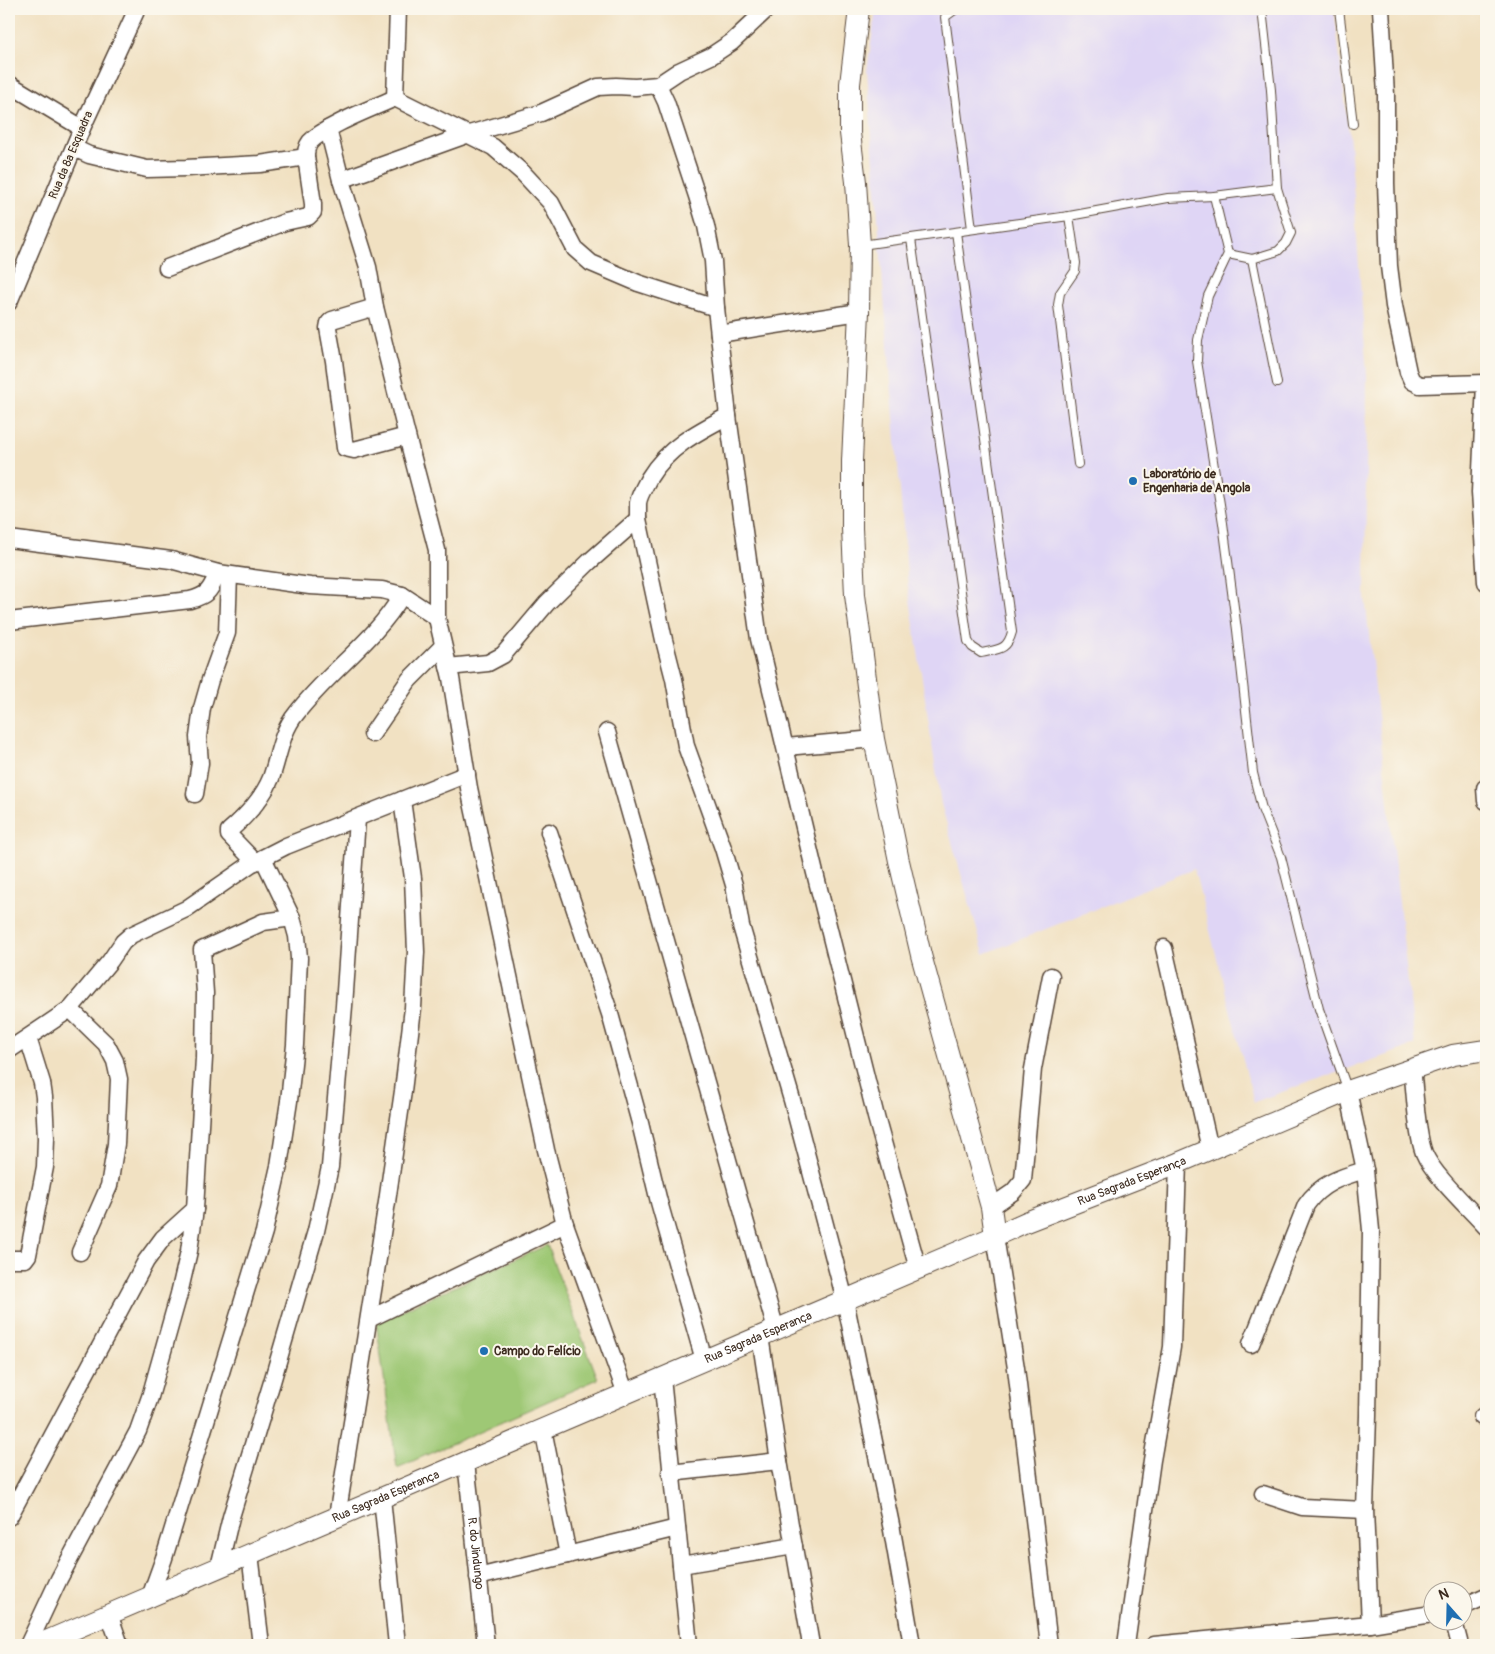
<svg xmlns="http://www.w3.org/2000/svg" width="1495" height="1654" font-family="Pangolin,sans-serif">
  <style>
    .built { fill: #dfd5f5 }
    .green { fill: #9ec874; stroke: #6c7949 }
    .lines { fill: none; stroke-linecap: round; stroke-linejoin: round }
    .service-casing { stroke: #564537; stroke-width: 10 }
    .minor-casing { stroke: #564537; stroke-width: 19 }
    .tertiary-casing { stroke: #564537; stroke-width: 22 }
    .service { stroke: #fff; stroke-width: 8 }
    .minor { stroke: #fff; stroke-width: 16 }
    .tertiary { stroke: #fff; stroke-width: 20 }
    .poi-dot { fill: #1f6fb2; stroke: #fbf7ec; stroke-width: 2 }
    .labels { text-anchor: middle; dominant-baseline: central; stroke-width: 4; stroke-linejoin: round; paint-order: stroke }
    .street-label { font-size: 12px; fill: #3b2a1e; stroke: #fbf7ec }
    .poi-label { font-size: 12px; font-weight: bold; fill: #3b2a1e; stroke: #fbf7ec; text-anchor: start }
  </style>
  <rect width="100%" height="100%" fill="#fbf7ec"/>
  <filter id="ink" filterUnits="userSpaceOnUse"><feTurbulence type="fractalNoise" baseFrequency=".02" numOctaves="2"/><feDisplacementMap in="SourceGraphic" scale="10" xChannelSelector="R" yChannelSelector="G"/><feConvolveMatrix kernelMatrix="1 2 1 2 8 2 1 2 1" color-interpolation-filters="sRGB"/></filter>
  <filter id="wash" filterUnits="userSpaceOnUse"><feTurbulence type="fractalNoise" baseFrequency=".0096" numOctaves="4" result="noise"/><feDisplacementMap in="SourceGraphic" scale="20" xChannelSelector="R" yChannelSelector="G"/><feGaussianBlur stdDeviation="1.12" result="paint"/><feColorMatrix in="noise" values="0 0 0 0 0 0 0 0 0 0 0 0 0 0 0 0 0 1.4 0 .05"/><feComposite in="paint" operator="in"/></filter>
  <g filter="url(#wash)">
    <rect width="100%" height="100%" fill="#f1e1c2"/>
    <polygon class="built" points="876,9 1334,9 1350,143 1367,376 1365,598 1415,1045 1254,1102 1194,869 984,954 941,804 908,586 884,297 867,71"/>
    <polygon class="green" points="547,1245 598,1379 397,1468 376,1322"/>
  </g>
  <g filter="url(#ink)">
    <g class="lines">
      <defs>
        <g id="service">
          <polyline points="956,9 945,17 972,229"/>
          <polyline points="1339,9 1353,124"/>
          <polyline points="1214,196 1228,254 1208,296 1198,340 1197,361 1223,523 1237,630 1253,773 1262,809 1281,857 1319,1009 1348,1091"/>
          <polyline points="1069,216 1076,263 1075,271 1060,293 1058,305 1078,464"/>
          <path d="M 911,239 L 968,641 L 972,647 L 981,653 C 998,649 1007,651 1012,632 L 956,232"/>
          <polyline points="861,245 1069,216 1168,198 1214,196 1277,188"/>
          <polyline points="1228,254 1252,259 1278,251 1286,243 1291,233 1277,188 1271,90 1262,9"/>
          <polyline points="1252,259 1277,383"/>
        </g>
        <g id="minor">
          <polyline points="398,9 395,98 493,147 523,173 551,203 575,249 591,263 638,283 716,308"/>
          <polyline points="1381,9 1386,95 1386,183 1389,266 1394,306 1408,372 1412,381 1420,385 1486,383"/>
          <polyline points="9,84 82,128"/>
          <polyline points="658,85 666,102 697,196 706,226 713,261 716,308 728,416 759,639 814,869 876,1117 918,1269"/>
          <polyline points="328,129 341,180 368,267 375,307 407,436 437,550 437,618 451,678 469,788 546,1150 565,1224 626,1394"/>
          <path d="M 74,148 L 89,155 L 147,169 L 186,168 L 260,164 L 306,157 C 306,152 306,147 310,142 C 325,126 373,108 395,98"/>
          <polyline points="341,180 469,134 541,113 598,87 616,86 635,87 658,85 679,71 711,56 732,42 767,9"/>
          <polyline points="167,268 285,222 308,217 313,212 313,204 306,157"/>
          <polyline points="9,302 82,128 137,9"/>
          <polyline points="375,307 332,320 329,323 328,328 334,361 345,448 354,450 407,436"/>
          <polyline points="719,334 859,312"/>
          <polyline points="1485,383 1480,492 1486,582"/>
          <path d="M 728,416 C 697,432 667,448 649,478 C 645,486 639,495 638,503 C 638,508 638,514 638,519 L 664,640 L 674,679 L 686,746 L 723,848 L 734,885 L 741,926 L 792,1100 L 845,1300 L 892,1530 L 912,1645"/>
          <polyline points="9,539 171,560 218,573 310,586 382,590 402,595 437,618"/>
          <path d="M 9,621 L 190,600 C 209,595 210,590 218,573"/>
          <polyline points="448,667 488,663 503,655 547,603 589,562 638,519"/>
          <polyline points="607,732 776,1330"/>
          <polyline points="372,734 409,680 443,646"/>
          <polyline points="786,747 874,739"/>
          <polyline points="1485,788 1486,801"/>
          <polyline points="195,794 200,763 198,737 202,708 210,680 227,633 229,575"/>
          <polyline points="549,832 610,1014 640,1123 659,1202 704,1360"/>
          <path d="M 255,862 L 229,835 L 229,831 C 245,817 263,798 271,778 C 279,756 281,732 296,714 C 328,672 375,641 402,595"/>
          <polyline points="1164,948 1210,1149"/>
          <polyline points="70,1009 106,1044 115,1061 119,1079 116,1144 109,1186 80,1252"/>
          <polyline points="9,1050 70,1009 110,961 123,942 131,935 186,909 251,864 286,846 467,774"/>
          <path d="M 1412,1068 C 1415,1091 1416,1132 1424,1153 C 1433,1175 1469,1208 1486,1227"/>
          <polyline points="1348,1091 1365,1170 1371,1230 1368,1416 1365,1510 1370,1624"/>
          <polyline points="991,1207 1013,1192 1023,1180 1033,1069 1051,976"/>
          <polyline points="995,1236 1016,1368 1049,1645"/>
          <polyline points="9,1259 25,1259 28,1255 45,1167 46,1138 44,1097 42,1083 28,1038"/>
          <polyline points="369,1319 565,1224"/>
          <polyline points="760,1336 779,1461 811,1645"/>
          <path d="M 1251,1344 L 1306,1205 C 1321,1183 1341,1177 1365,1170"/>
          <polyline points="662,1378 689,1645"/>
          <polyline points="1482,1417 1486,1414"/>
          <polyline points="543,1429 568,1555"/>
          <path id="s1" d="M 466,1462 L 486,1645"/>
          <polyline points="670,1473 779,1461"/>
          <polyline points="1263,1494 1302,1507 1365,1510"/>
          <polyline points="382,1498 397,1645"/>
          <polyline points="9,1517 146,1261 163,1238 195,1209"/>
          <polyline points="337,1517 387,1202 403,1091 413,1008 416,952 413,878 402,800"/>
          <polyline points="250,1554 261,1645"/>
          <polyline points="681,1565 794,1546"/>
          <polyline points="219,1567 231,1517 272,1382 316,1231 330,1167 344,1006 357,819"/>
          <polyline points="478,1577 677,1528"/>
          <polyline points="150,1597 164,1558 264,1232 279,1166 289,1101 295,1045 299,958 297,936 292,918 263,858"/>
          <polyline points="1462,1607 1486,1596"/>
          <polyline points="109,1614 120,1645"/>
          <polyline points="1454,1622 1460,1645"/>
          <polyline points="28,1645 59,1579 138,1431 150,1397 179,1294 189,1251 195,1209 204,1058 205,993 202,950 263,922 292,918"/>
          <polyline points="1126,1645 1152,1460 1172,1347 1178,1163"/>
          <polyline points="1154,1645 1370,1624 1432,1614"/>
        </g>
        <g id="tertiary">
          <polyline points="859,9 850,84 850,133 856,182 860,245 859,312 852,461 852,528 855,595 874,739 899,861 921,955 991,1207 995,1236"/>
          <path id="s2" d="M 37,1645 L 995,1236 L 1026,1222 L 1178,1163 L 1348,1091 L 1453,1055 L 1486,1050"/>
        </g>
      </defs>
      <use href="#service" class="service-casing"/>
      <use href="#minor" class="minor-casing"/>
      <use href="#tertiary" class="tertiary-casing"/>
      <use href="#service" class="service"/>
      <use href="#minor" class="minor"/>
      <use href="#tertiary" class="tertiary"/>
    </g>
  </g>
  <g class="poi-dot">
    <circle cx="1133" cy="481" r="5"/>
    <circle cx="484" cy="1351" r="5"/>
  </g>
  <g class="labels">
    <g class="street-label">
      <text transform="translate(71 155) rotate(-67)">Rua da 8ª Esquadra</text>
      <text stroke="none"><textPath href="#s2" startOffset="1189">Rua Sagrada Esperança</textPath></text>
      <text stroke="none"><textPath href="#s2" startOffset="784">Rua Sagrada Esperança</textPath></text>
      <text stroke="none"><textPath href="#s2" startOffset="379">Rua Sagrada Esperança</textPath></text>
      <text stroke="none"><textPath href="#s1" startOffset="92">R. do Jindungo</textPath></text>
    </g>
    <g class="poi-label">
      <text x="1143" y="474">Laboratório de<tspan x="1143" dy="14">Engenharia de Angola</tspan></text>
      <text x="494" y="1351">Campo do Felício</text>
    </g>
  </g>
  <rect width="1495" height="1654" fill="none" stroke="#fbf7ec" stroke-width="30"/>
  <g transform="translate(1448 1606) rotate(340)"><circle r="24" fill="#fbf7ec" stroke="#aea59a"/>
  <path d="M0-4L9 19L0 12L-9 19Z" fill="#1f6fb2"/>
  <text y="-8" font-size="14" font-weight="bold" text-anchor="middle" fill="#3b2a1e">N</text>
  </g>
</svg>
